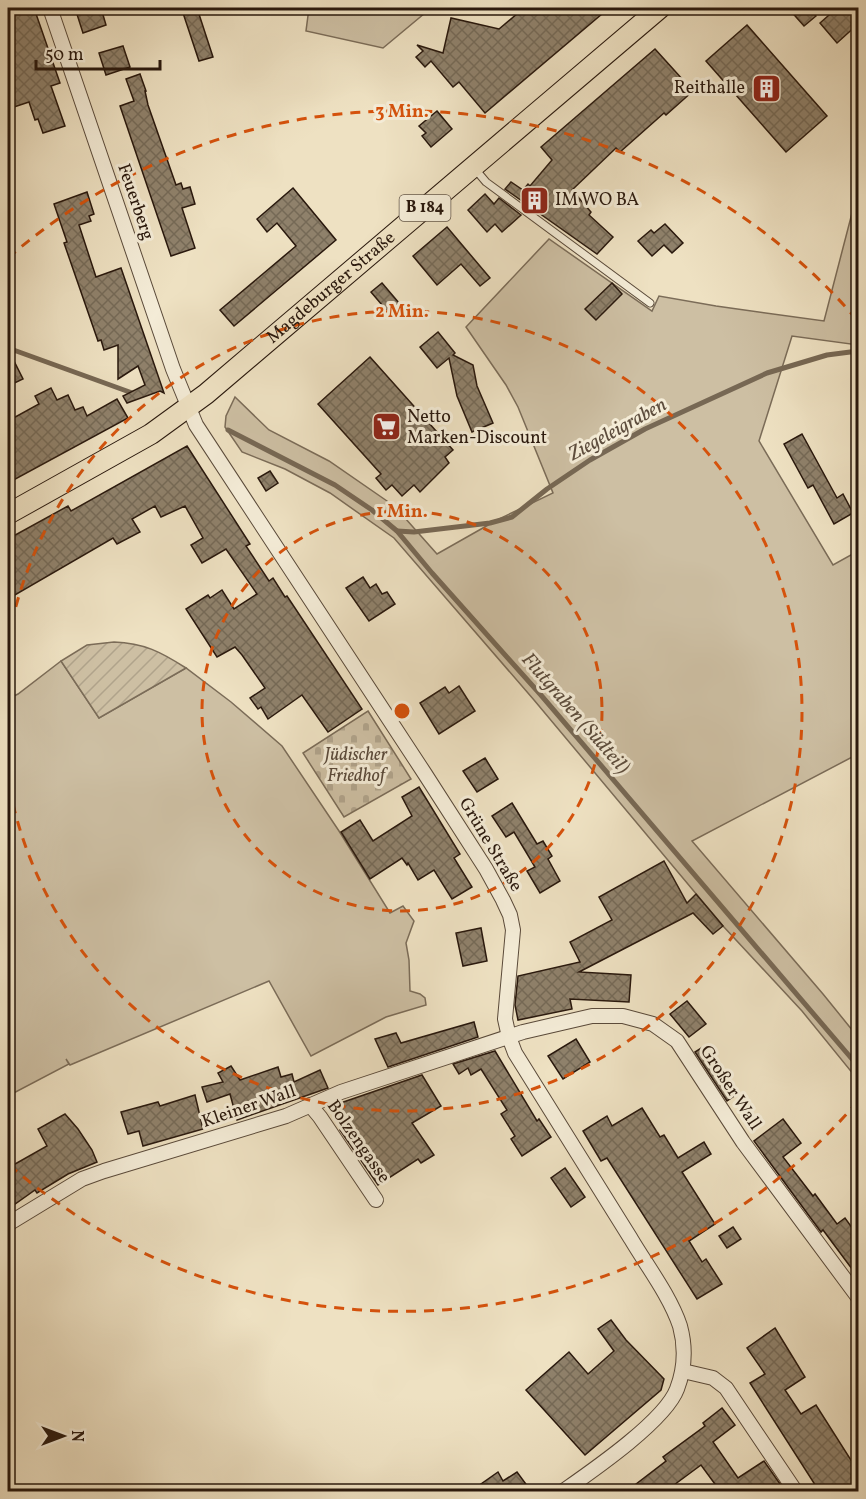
<svg xmlns="http://www.w3.org/2000/svg" width="866" height="1499" font-family="Vollkorn,serif">
  <style>
    .green { fill: #cdbfa3; stroke: #7b6c58; stroke-width: 1.5 }
    .cemetery { fill: url(#cemetery-stones); stroke: #7b6c58; stroke-width: 1.5 }
    .garden { fill: url(#garden-furrows); stroke: #7b6c58; stroke-width: 1.5 }
    .lines { fill: none; stroke-linecap: round; stroke-linejoin: round }
    .stream { stroke: #776854; stroke-width: 5 }
    .building { fill: url(#building-cross-hatch); stroke: #29180d; stroke-width: 1.5 }
    .lane-casing { stroke: #5a4a3a; stroke-width: 9 }
    .street-casing { stroke: #5a4a3a; stroke-width: 16 }
    .primary-casing { stroke: #29180d; stroke-width: 22 }
    .lane { stroke: #f4ecd7; stroke-width: 7 }
    .street { stroke: #f4ecd7; stroke-width: 14 }
    .primary { stroke: #eee1c2; stroke-width: 20 }
    .ring { fill: none; stroke: #d5520c; stroke-width: 3; stroke-dasharray: 10 8 }
    .labels { text-anchor: middle; dominant-baseline: central; stroke-width: 6; stroke-linejoin: round; paint-order: stroke }
    .shield { fill: #f4ecd7; stroke: #66584a; stroke-width: 1.5 }
    .shield-label { font-size: 16px; font-weight: bold; fill: #29180d }
    .poi-label { font-size: 18px; fill: #29180d; stroke: #f4ecd7; text-anchor: start }
    .street-label { font-size: 18px; fill: #29180d; stroke: #f4ecd7 }
    .park-label { font-size: 18px; font-style: italic; fill: #5a4a3a; stroke: #f4ecd7 }
    .water-label { font-size: 20px; font-style: italic; fill: #5d4d3d; stroke: #f4ecd7 }
    .centre { fill: #d5520c; stroke: #f4ecd7; stroke-width: 3 }
    .ring-label { font-size: 18px; text-anchor: middle; font-weight: bold; fill: #d5520c; stroke: #f4ecd7; stroke-width: 6; stroke-linejoin: round; paint-order: stroke }
  </style>
  <defs>
    <pattern id="cemetery-stones" width="16" height="16" patternUnits="userSpaceOnUse" patternTransform="scale(1.5)"><rect width="16" height="16" fill="#cdbfa3"/><path d="M2 7V4a2 2 0 0 1 4 0v3zM10 15v-3a2 2 0 0 1 4 0v3z" fill="#b0a38b"/></pattern>
    <pattern id="garden-furrows" width="10" height="10" patternUnits="userSpaceOnUse" patternTransform="scale(1.5)"><rect width="10" height="10" fill="#cdbfa3"/><path d="M-1 1l2-2M0 10L10 0M9 11l2-2" fill="none" stroke="#b0a38b"/></pattern>
    <pattern id="building-cross-hatch" width="8" height="8" patternUnits="userSpaceOnUse" patternTransform="scale(1.5)"><rect width="8" height="8" fill="#8f816b"/><path d="M0 0l8 8M0 8l8-8" fill="none" stroke="#756956"/></pattern>
  </defs>
  <rect width="100%" height="100%" fill="#eee1c2"/>
  <filter id="stains"><feTurbulence type="fractalNoise" baseFrequency=".00333" numOctaves="4"/><feColorMatrix values="0 0 0 0 .2 0 0 0 0 .09 0 0 0 0 .02 0 0 0 .5 -.17"/></filter>
  <radialGradient id="worn" r=".72"><stop offset=".6" stop-color="#630" stop-opacity="0"/><stop offset="1" stop-color="#630" stop-opacity=".3"/></radialGradient>
  <g class="green">
    <polygon points="309,8 431,8 383,48 306,31"/>
    <polygon points="858,190 858,345 792,336 759,441 833,565 858,551 858,754 692,841 823,994 857,1036 858,1026 858,1080 802,1011 723,926 534,700 394,538 330,493 285,469 242,452 225,427 226,416 235,397 269,430 329,461 387,501 405,518 437,554 497,520 553,493 518,407 506,385 466,327 549,239 652,311 659,296 716,306 824,321"/>
    <polygon points="61,661 99,718 186,668 231,702 282,746 339,831 390,913 403,906 414,921 406,943 409,960 410,991 420,994 425,998 426,1005 386,1017 311,1056 269,981 70,1065 66,1059 69,1064 8,1096 8,699 18,694"/>
  </g>
  <polygon class="cemetery" points="368,711 411,779 344,817 303,753"/>
  <path class="garden" d="M 114,642 C 144,643 161,652 186,668 L 99,718 L 61,661 L 87,645 Z"/>
  <g class="lines">
    <g class="stream">
      <polyline points="8,348 135,394"/>
      <polyline points="228,430 335,485 372,510 397,531 432,573 540,694 858,1066"/>
      <polyline points="397,531 414,532 490,523 512,517 547,489 590,460 645,429 767,373 827,355 858,351"/>
    </g>
  </g>
  <g class="building">
    <polygon points="14,8 34,8 60,83 51,86 65,126 43,133 38,119 35,120 29,102 8,109 8,15 15,12"/>
    <polygon points="75,8 101,8 106,25 83,33"/>
    <polygon points="197,8 213,57 199,61 183,13"/>
    <polygon points="524,8 609,8 485,113 459,82 453,87 431,61 425,67 416,57 423,51 417,45 443,53 451,18 499,29"/>
    <polygon points="788,8 809,8 816,16 804,26"/>
    <polygon points="837,8 858,8 858,24 837,43 820,23"/>
    <polygon points="747,25 827,116 786,152 706,61"/>
    <polygon points="123,46 130,67 106,75 99,53"/>
    <polygon points="655,49 693,91 666,115 664,113 620,152 616,148 572,190 591,212 589,215 613,237 597,254 505,189 511,182 523,190 528,184 530,186 552,160 541,147"/>
    <polygon points="140,74 146,91 145,91 148,105 176,185 181,183 183,189 190,187 195,204 182,208 195,248 171,256 120,106 134,101 126,79"/>
    <polygon points="437,111 452,129 431,147 422,136 426,133 419,126"/>
    <polygon points="293,188 336,240 234,326 220,310 296,246 277,223 267,232 257,219"/>
    <polygon points="87,192 94,214 89,216 91,221 79,225 96,277 121,268 164,393 160,391 127,403 123,396 145,385 138,366 118,379 118,345 104,350 101,340 98,341 64,243 67,242 54,204"/>
    <polygon points="485,194 494,204 499,198 521,215 502,232 495,224 487,232 468,210"/>
    <polygon points="665,224 683,243 672,253 664,245 652,256 638,241 651,230 654,233"/>
    <polygon points="447,227 490,278 480,286 461,264 437,285 413,256"/>
    <polygon points="382,283 399,303 388,312 371,292"/>
    <polygon points="612,283 622,294 596,320 585,309"/>
    <polygon points="438,332 455,353 453,355 473,365 477,386 493,423 472,432 457,396 449,358 437,368 420,347"/>
    <polygon points="8,349 23,379 8,386"/>
    <polygon points="370,357 453,450 445,457 449,463 420,492 414,485 402,496 392,485 386,490 376,478 381,474 318,404"/>
    <polygon points="51,388 57,400 68,395 75,410 83,407 87,416 117,399 128,418 8,483 8,421 39,404 35,396"/>
    <polygon points="802,434 837,498 843,494 853,513 834,524 813,485 808,488 784,444"/>
    <polygon points="187,446 250,544 246,546 269,581 273,578 285,597 287,596 362,709 328,732 302,695 268,719 261,707 258,709 250,698 265,688 242,655 235,647 217,657 186,609 208,595 210,598 222,590 234,609 257,594 226,549 202,563 191,545 203,538 185,506 161,517 155,506 132,519 140,532 117,544 113,538 8,599 8,539 68,506 71,511"/>
    <polygon points="270,471 278,483 266,491 258,478"/>
    <polygon points="363,577 370,588 376,584 382,594 387,592 395,604 369,621 346,588"/>
    <polygon points="459,686 475,711 439,734 420,703 445,687 449,693"/>
    <polygon points="485,758 498,779 477,792 463,771"/>
    <polygon points="419,787 460,854 454,858 472,887 452,899 434,870 418,880 408,863 407,865 402,858 370,879 341,832 360,820 373,841 412,816 402,797"/>
    <polygon points="512,803 537,844 543,841 552,856 548,859 560,881 540,893 527,871 535,867 514,832 506,837 492,816"/>
    <polygon points="664,861 687,903 696,894 723,926 713,934 693,913 579,972 631,975 629,1002 570,999 572,1009 518,1020 515,1005 518,976 580,962 570,942 612,920 599,897"/>
    <polygon points="481,928 487,961 463,966 456,933"/>
    <polygon points="687,1001 706,1024 689,1037 670,1014"/>
    <polygon points="474,1022 478,1037 388,1067 375,1039 396,1033 401,1043"/>
    <polygon points="576,1039 590,1062 563,1079 548,1056"/>
    <polygon points="706,1045 737,1094 727,1101 695,1052"/>
    <polygon points="495,1051 537,1121 539,1119 551,1137 522,1156 511,1139 515,1136 501,1114 507,1110 481,1069 471,1075 468,1068 459,1074 453,1064"/>
    <polygon points="231,1066 240,1080 278,1067 281,1077 292,1074 294,1082 320,1070 328,1088 237,1120 230,1094 207,1102 202,1087 223,1082 218,1073"/>
    <polygon points="422,1075 441,1106 412,1123 434,1155 421,1163 418,1159 378,1185 340,1130 342,1129 329,1107"/>
    <polygon points="195,1095 203,1129 143,1146 139,1131 128,1134 121,1112 158,1102 160,1106"/>
    <polygon points="642,1108 660,1137 664,1135 678,1158 704,1142 711,1154 682,1172 715,1224 689,1241 702,1262 706,1259 722,1284 697,1299 607,1158 601,1161 583,1131 607,1116 612,1126"/>
    <polygon points="65,1114 78,1129 92,1150 97,1162 68,1174 37,1193 35,1190 8,1209 8,1168 47,1146 38,1129"/>
    <polygon points="783,1119 801,1143 783,1157 813,1196 815,1194 837,1224 845,1218 858,1236 858,1277 823,1230 821,1232 754,1141"/>
    <polygon points="565,1168 585,1197 571,1207 551,1178"/>
    <polygon points="733,1227 741,1239 727,1248 719,1236"/>
    <polygon points="611,1320 626,1340 664,1379 661,1390 585,1455 526,1390 569,1352 588,1374 614,1351 598,1329"/>
    <polygon points="775,1328 805,1377 785,1390 801,1414 816,1405 854,1465 858,1462 858,1491 819,1491 750,1383 765,1374 747,1348"/>
    <polygon points="722,1408 735,1425 713,1442 738,1478 764,1461 785,1491 720,1491 701,1465 674,1485 680,1491 627,1491 666,1461 663,1457 705,1426 703,1423"/>
    <polygon points="498,1472 503,1481 517,1472 531,1491 471,1491"/>
  </g>
  <g class="lines">
    <defs>
      <polyline id="lane" points="475,169 486,182 650,303"/>
      <g id="street">
        <path d="M 50,8 L 173,369 L 196,425 L 425,774 L 486,869 L 503,900 L 510,915 L 513,930 L 505,1019 L 509,1037 L 515,1053 C 553,1115 592,1177 631,1239 C 647,1266 670,1296 680,1326 C 686,1348 685,1368 677,1389 C 665,1421 592,1471 562,1492"/>
        <polyline points="310,1105 320,1117 376,1200"/>
        <polyline points="8,1224 82,1179 104,1171 286,1116 341,1092 523,1032 592,1016 623,1016 653,1024 677,1041 743,1142 858,1297"/>
        <polyline points="683,1371 713,1378 726,1388 796,1492"/>
      </g>
      <g id="primary">
        <path id="s1" d="M 8,514 L 151,434 L 206,394 L 660,8"/>
      </g>
    </defs>
    <use href="#lane" class="lane-casing"/>
    <use href="#street" class="street-casing"/>
    <use href="#primary" class="primary-casing"/>
    <use href="#lane" class="lane"/>
    <use href="#street" class="street"/>
    <use href="#primary" class="primary"/>
  </g>
  <g class="ring">
    <circle cx="402" cy="711" r="200"/>
    <path d="M8 642A400 400 0 1 1 8 780"/>
    <path d="M858 1101A600 600 0 0 1 8 1164M8 258A600 600 0 0 1 858 321"/>
  </g>
  <defs>
    <symbol id="building-square" viewBox="-11 -11 22 22"><rect x="-9" y="-9" width="18" height="18" rx="4" fill="#8f2418" stroke="#f4ecd7"/><path d="M-4-6H4V6H1V3H-1V6H-4ZM-2.5-4.3h1.7v1.8h-1.7ZM.8-4.3h1.7v1.8H.8ZM-2.5-1h1.7V.8h-1.7ZM.8-1h1.7V.8H.8Z" fill="#fff"/></symbol>
    <symbol id="supermarket-square" viewBox="-11 -11 22 22"><rect x="-9" y="-9" width="18" height="18" rx="4" fill="#8f2418" stroke="#f4ecd7"/><path d="M-6-5.5h2.5l.6 2H6L4.5 2H-2.5L-4.4-4H-6ZM-1.5 3.2a1.3 1.3 0 1 0 .1 0ZM3 3.2a1.3 1.3 0 1 0 .1 0Z" fill="#fff"/></symbol>
  </defs>
  <g fill-rule="evenodd">
    <use href="#building-square" x="750" y="72" width="33" height="33"/>
    <use href="#building-square" x="518" y="184" width="33" height="33"/>
    <use href="#supermarket-square" x="370" y="410" width="33" height="33"/>
  </g>
  <g class="labels">
    <rect class="shield" x="399.5" y="195" width="51" height="26" rx="4.5"/>
    <g class="shield-label">
      <text x="425" y="208">B 184</text>
    </g>
    <g class="poi-label">
      <text x="745" y="88" text-anchor="end">Reithalle</text>
      <text x="555" y="200">IM WO BA</text>
      <text x="407" y="417">Netto<tspan x="407" dy="21">Marken-Discount</tspan></text>
    </g>
    <g class="street-label">
      <text transform="translate(135 202) rotate(71)">Feuerberg</text>
      <text stroke="none"><textPath href="#s1" startOffset="396">Magdeburger Straße</textPath></text>
      <text transform="translate(490 845) rotate(59)">Grüne Straße</text>
      <text transform="translate(730 1088) rotate(57)">Großer Wall</text>
      <text transform="translate(249 1107) rotate(-19)">Kleiner Wall</text>
      <text transform="translate(358 1142) rotate(55)">Bolzengasse</text>
    </g>
    <g class="park-label">
      <text x="356" y="755">Jüdischer<tspan x="356" dy="21">Friedhof</tspan></text>
    </g>
    <g class="water-label">
      <text transform="translate(618 430) rotate(-29)">Ziegeleigraben</text>
      <text transform="translate(575 714) rotate(49)">Flutgraben (Südteil)</text>
    </g>
  </g>
  <circle cx="402" cy="711" r="9" class="centre"/>
  <g class="ring-label">
    <text x="402" y="117">3 Min.</text>
    <text x="402" y="317">2 Min.</text>
    <text x="402" y="517">1 Min.</text>
  </g>
  <rect width="866" height="1499" fill="none" stroke="#eee1c2" stroke-width="30"/>
  <rect x="9" y="9" width="848" height="1481" fill="none" stroke="#29180d" stroke-width="3"/>
  <rect x="15" y="15" width="836" height="1469" fill="none" stroke="#29180d" stroke-width="1.5"/>
  <g transform="translate(63 1436) rotate(90)" stroke="#f4ecd7" stroke-width="4.5" paint-order="stroke">
  <path d="M0-4.5L10 22L0 15L-10 22Z" fill="#29180d"/>
  <text y="-9" font-size="16" font-weight="bold" text-anchor="middle" fill="#29180d">N</text>
  </g>
  <path d="M36 60v9h124v-9" fill="none" stroke="#29180d" stroke-width="3"/>
  <text x="45" y="60" font-size="18" fill="#29180d" stroke="#f4ecd7" stroke-width="4.5" paint-order="stroke">50 m</text>
  <rect width="100%" height="100%" filter="url(#stains)"/>
  <rect width="100%" height="100%" fill="url(#worn)"/>
</svg>
